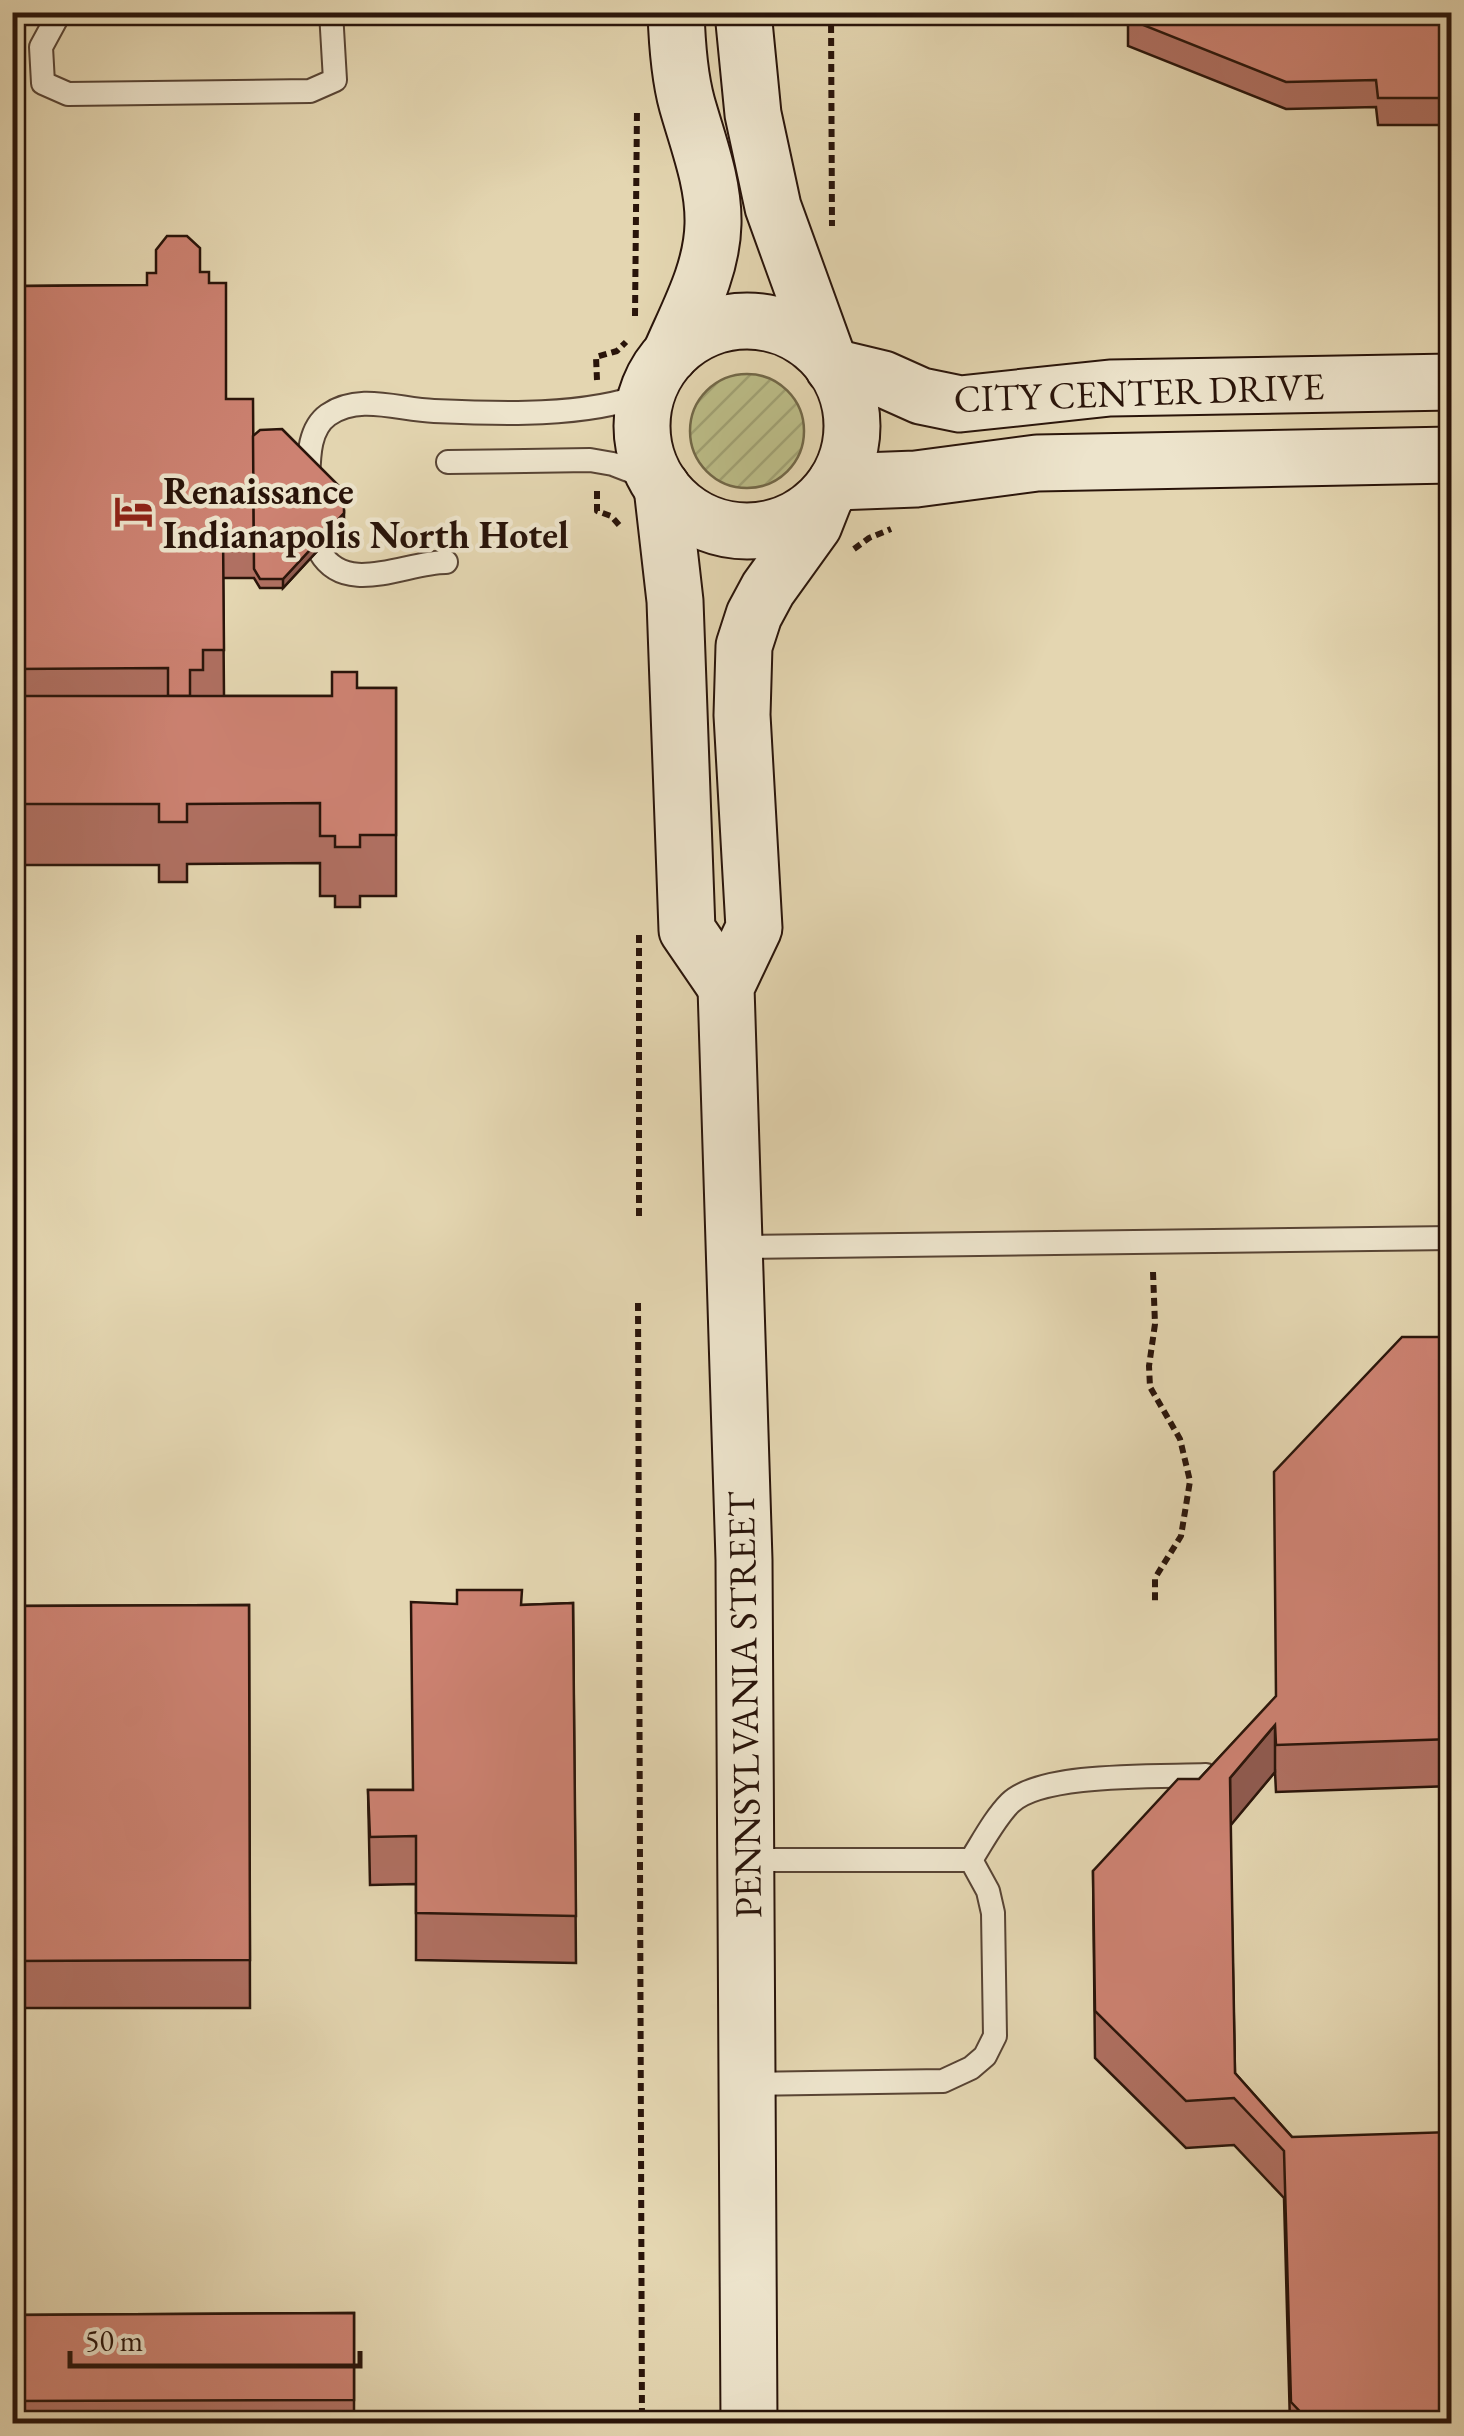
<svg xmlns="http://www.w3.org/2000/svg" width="1464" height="2436" font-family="'EB Garamond',serif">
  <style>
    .garden { fill: url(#garden-furrows); stroke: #726848; stroke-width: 2.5 }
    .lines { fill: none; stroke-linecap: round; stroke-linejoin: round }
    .lane-casing { stroke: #584434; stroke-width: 26 }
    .secondary-casing { stroke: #29140a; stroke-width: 59 }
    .path { stroke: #29140a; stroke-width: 6; stroke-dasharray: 8 5; stroke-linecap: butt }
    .lane { stroke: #ede4cc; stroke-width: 22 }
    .secondary { stroke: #ede4cc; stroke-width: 55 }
    .wall { fill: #b07062; stroke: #29140a; stroke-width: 2.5 }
    .shaded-wall { fill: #905b50; stroke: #29140a; stroke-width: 2.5 }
    .building { fill: #cd8272; stroke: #29140a; stroke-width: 2.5 }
    .labels { text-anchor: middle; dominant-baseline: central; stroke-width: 9; stroke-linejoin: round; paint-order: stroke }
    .street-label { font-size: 38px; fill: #29140a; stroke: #ede4cc }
    .poi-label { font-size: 38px; font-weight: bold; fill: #29140a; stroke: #ede4cc; text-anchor: start }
  </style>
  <defs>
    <pattern id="garden-furrows" width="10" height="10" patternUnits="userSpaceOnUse" patternTransform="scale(2.5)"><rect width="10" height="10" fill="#bbbc87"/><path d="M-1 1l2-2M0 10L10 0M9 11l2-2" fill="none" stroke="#a1a173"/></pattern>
  </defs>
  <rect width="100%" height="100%" fill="#e4d6b1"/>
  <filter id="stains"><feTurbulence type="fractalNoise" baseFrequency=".002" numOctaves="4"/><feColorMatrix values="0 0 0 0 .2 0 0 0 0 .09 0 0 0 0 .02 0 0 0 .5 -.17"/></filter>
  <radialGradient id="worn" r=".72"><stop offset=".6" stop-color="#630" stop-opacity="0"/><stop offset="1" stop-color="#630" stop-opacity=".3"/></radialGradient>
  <circle class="garden" cx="747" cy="431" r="57"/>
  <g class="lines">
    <defs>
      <g id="lane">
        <polyline points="60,12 41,47 43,83 68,94 310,91 335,80 331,12"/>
        <polyline points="448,462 590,460 613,464 657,481"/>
        <path d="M 308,486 C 309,462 307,430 328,415 C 360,393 399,410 434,411 C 501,414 584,417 647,394"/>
        <path d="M 308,523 C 309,533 315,542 320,552 C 346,597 406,562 446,562"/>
        <polyline points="736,1247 1452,1238"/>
        <path d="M 747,1860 L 971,1860 C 983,1841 995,1818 1010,1803 C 1041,1772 1161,1777 1206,1775"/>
        <polyline points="746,2084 943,2081 971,2068 985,2056 995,2036 993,1913 988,1891 971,1860"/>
      </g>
      <g id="secondary">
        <polyline points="743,12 753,114 773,207 828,359"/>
        <circle cx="747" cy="426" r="105"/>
        <path d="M 670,355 C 688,313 712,271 713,224 C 714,183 698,143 687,104 C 679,75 677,43 676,12"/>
        <polyline points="833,367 883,379 921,396 960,404 1110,388 1452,382"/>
        <polyline points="836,482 916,479 1037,463 1452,455"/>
        <polyline points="662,487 675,601 687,930 726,987"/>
        <polyline points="749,2424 744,1560 726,987 754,928 742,715 744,646 754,615 768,589 814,525 825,497"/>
      </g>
    </defs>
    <use href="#lane" class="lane-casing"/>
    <use href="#secondary" class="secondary-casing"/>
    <g class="path">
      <polyline points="831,12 832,226"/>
      <polyline points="635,316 637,109"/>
      <polyline points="597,380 596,357 617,351 626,342"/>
      <polyline points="597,491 597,511 611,516 619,525"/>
      <polyline points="854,549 869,538 891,529"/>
      <polyline points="639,935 639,1218"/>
      <polyline points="1153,1272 1155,1324 1149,1366 1150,1387 1180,1439 1190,1481 1181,1536 1155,1578 1155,1604"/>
      <polyline points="638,1303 642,2424"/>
    </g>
    <use href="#lane" class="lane"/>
    <use href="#secondary" class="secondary"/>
  </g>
  <g class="wall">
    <polygon points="1128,12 1452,12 1452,125 1378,125 1376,107 1286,109 1128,46"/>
    <polygon points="200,272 209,283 226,399 253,436 344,522 283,588 260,588 254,578 223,578 224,696 332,696 357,688 396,688 396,896 360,896 360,907 335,907 335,896 320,896 320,863 187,864 187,882 159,882 159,865 16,865 16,892 12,892 12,273 24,286 147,285"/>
    <polygon points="1452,1460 1452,1786 1276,1792 1275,1772 1230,1825 1235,2073 1292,2137 1452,2424 1290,2424 1284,2198 1234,2145 1186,2148 1095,2058 1093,1871 1199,1779 1276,1697"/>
    <polygon points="573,1603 576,1963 416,1960 416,1884 370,1885 368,1790 413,1790 522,1605"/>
    <polygon points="249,1605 250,2008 12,2008 12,1606"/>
    <polygon points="354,2313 354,2424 12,2424 12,2315"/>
  </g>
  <g class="shaded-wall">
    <polygon points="344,513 344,522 283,588 283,579"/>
    <polygon points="1275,1725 1275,1772 1230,1826 1230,1778"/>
  </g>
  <g class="building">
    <polygon points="1128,12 1452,12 1452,98 1378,98 1376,80 1286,82 1128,19"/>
    <polygon points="167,236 187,236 200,248 200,272 209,272 209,283 226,283 226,399 253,399 254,531 223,531 224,650 203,650 203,670 190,670 190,696 168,696 168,668 12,669 12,273 24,273 24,286 147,285 147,273 156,273 156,250"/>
    <polygon points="282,429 344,491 344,513 283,579 260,579 254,569 253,436 260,430"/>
    <polygon points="332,672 357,672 357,688 396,688 396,835 360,835 360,847 335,847 335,836 320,836 320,803 187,804 187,822 159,822 159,804 16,804 16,832 12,832 12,696 332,696"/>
    <polygon points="1402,1337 1449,1337 1452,1460 1452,1739 1276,1745 1275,1725 1230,1778 1235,2073 1292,2137 1452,2132 1452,2424 1312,2424 1291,2402 1284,2151 1234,2098 1186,2101 1095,2011 1093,1871 1178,1779 1199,1779 1276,1696 1274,1472"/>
    <polygon points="457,1590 522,1590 521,1605 573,1603 576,1916 416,1913 416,1836 370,1837 368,1790 413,1790 411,1602 457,1604"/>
    <polygon points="249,1605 250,1960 12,1961 12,1606"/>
    <polygon points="354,2313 354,2400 12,2401 12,2315"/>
  </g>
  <defs>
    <symbol id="hotel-bare" viewBox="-9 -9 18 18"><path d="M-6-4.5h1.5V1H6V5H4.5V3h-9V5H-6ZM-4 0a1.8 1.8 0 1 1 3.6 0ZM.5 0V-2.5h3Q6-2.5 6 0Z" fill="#8f2418" stroke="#ede4cc" stroke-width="2.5" paint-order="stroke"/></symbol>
  </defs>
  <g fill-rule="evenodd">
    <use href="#hotel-bare" x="106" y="484" width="55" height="55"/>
  </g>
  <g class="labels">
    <g class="street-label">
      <text transform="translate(1139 392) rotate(-2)">CITY CENTER DRIVE</text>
      <text transform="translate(744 1705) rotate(-91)">PENNSYLVANIA STREET</text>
    </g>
    <g class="poi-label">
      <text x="163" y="490">Renaissance<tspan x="163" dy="44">Indianapolis North Hotel</tspan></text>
    </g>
  </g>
  <rect width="1464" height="2436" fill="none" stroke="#e4d6b1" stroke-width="50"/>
  <rect x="15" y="15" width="1434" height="2406" fill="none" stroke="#29140a" stroke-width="5"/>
  <rect x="25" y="25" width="1414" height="2386" fill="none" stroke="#29140a" stroke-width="2.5"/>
  <path d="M70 2351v15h290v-15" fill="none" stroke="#29140a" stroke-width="5"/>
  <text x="85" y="2351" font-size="30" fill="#29140a" stroke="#ede4cc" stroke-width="8" paint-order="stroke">50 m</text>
  <rect width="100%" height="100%" filter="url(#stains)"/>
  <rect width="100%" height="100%" fill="url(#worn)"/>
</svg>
